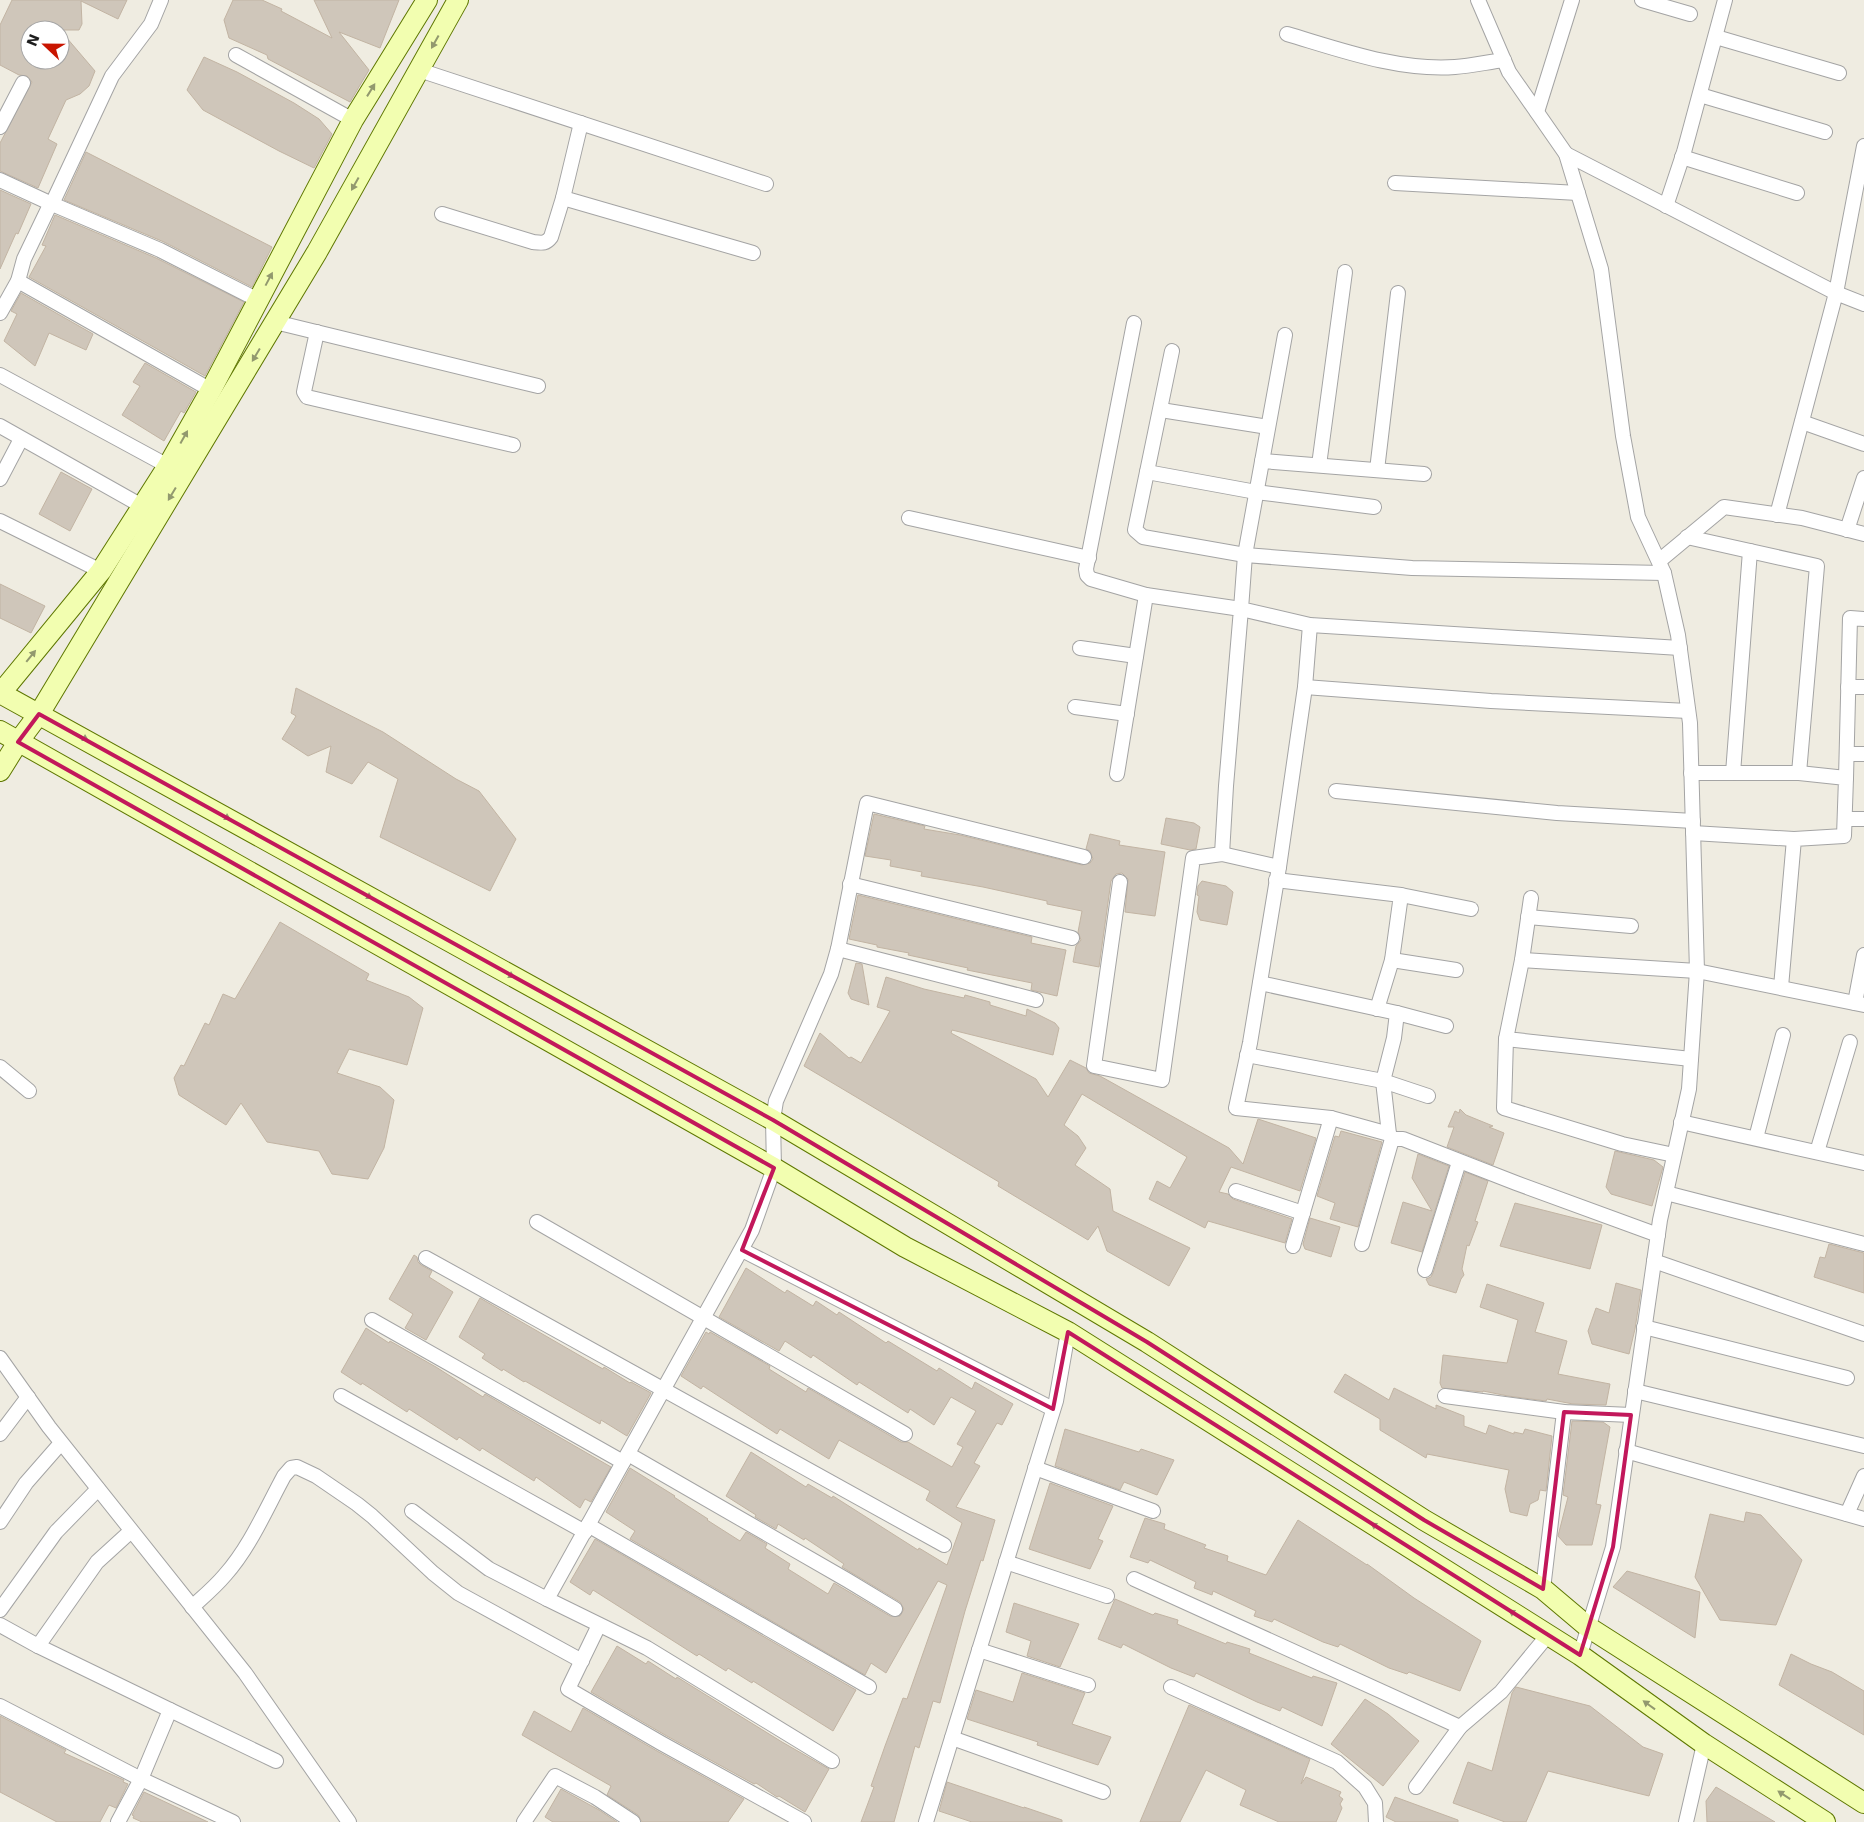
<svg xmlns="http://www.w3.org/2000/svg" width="1864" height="1822" font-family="'DejaVu Sans',sans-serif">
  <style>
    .building { fill: #cfc6ba; stroke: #c2b4a3 }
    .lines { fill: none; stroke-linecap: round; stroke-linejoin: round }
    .street-casing { stroke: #a4a4a4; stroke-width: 16 }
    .secondary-casing { stroke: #5e7700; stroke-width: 22 }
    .street { stroke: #fff; stroke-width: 14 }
    .secondary { stroke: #f2feb0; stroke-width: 20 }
    .oneway { fill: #92996e }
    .marked { fill: none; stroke: #c2185b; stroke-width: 4; stroke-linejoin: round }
  </style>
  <rect width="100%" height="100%" fill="#efece1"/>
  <g class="building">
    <polygon points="12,0 127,0 118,19 81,1 82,24 79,30 30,30 30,60 60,60 60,30 95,71 89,86 80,94 66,100 48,139 57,144 38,188 0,171 0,143 32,82 27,76 19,75 0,65 0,25"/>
    <polygon points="233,0 262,0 282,9 281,11 332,38 314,0 399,0 380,48 339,32 369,70 350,102 268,59 267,55 229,38 224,20"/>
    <polygon points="204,57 237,72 294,103 319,119 332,134 314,168 279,151 203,110 187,90"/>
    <polygon points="86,152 272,247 252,287 164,242 64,200"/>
    <polygon points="0,190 31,204 18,234 16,233 0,269"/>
    <polygon points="55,215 156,258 244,302 205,376 29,277 46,246 42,245"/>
    <polygon points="21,293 93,334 86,350 49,333 35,366 4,341 17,314 11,311"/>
    <polygon points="145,363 196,392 184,413 181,411 164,441 122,415 140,386 133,382"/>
    <polygon points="61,472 92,489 70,531 39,514"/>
    <polygon points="0,584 45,606 31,633 0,618"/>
    <polygon points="296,688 383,732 456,779 479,791 516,839 490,891 380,837 398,779 368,762 352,784 326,772 331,746 308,756 282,739 296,716 291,713"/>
    <polygon points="874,814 925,826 924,829 960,835 1082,865 1090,863 1093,859 1090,851 1086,849 1090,834 1120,841 1119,845 1165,852 1155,916 1125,912 1128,879 1122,873 1116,874 1111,881 1099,967 1073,962 1076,946 1081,940 1078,932 1082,911 1047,904 1047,901 983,887 921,876 922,872 890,866 891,860 865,856"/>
    <polygon points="1166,818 1194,823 1200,827 1196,849 1190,850 1161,844"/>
    <polygon points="1202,881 1226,886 1233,892 1227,925 1200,920 1197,912 1199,896 1197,895 1198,886"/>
    <polygon points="858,895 1032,937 1031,943 1066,950 1057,996 1031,990 1032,983 967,970 968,968 908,955 909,953 877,947 877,945 849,939"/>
    <polygon points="280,922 369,974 366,980 409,997 423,1008 407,1065 349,1049 337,1073 380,1087 394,1100 384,1148 368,1179 332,1174 319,1151 267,1142 241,1103 226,1125 179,1095 174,1078 181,1065 184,1066 205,1023 209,1025 223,994 235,999"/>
    <polygon points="856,963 862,964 869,1005 851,999 848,993"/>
    <polygon points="886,977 924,989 964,998 965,995 990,1002 990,1005 1026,1016 1027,1009 1055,1023 1059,1028 1053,1055 952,1030 951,1033 1036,1079 1048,1097 1070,1060 1086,1068 1089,1073 1100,1076 1229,1148 1243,1164 1258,1119 1316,1138 1300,1191 1231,1167 1219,1192 1228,1194 1233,1199 1292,1219 1285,1243 1208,1221 1205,1228 1149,1199 1157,1181 1170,1188 1187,1157 1082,1094 1064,1125 1078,1136 1086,1148 1075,1165 1110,1189 1113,1211 1190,1248 1169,1286 1107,1251 1098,1226 1088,1240 998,1186 999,1182 804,1066 820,1033 849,1058 851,1057 861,1063 890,1011 877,1007"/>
    <polygon points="1460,1109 1466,1115 1493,1126 1489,1127 1504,1133 1493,1165 1447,1147 1454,1127 1448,1127 1455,1111 1459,1113"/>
    <polygon points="1341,1131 1382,1142 1358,1227 1330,1219 1335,1203 1317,1196 1335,1136 1339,1137"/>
    <polygon points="1615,1151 1654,1160 1663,1167 1652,1206 1611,1194 1606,1187"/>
    <polygon points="1418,1154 1449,1166 1422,1252 1391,1243 1403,1202 1432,1211 1412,1178"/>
    <polygon points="1465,1172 1488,1181 1475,1221 1478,1222 1469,1246 1467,1245 1462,1269 1464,1275 1461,1279 1456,1293 1429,1285 1426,1279 1431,1277 1433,1273"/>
    <polygon points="1515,1203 1602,1225 1590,1269 1500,1246"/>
    <polygon points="1310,1218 1340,1227 1331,1257 1305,1249 1303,1244"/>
    <polygon points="1829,1244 1864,1253 1864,1293 1814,1277 1820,1257 1825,1258"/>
    <polygon points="414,1255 417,1257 418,1262 421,1265 432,1271 429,1277 453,1292 426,1340 405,1328 413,1314 389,1299"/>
    <polygon points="746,1268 785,1293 787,1290 813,1306 816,1301 837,1315 839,1312 886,1343 888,1341 937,1371 939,1368 972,1389 975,1382 1013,1404 1002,1425 997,1423 974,1463 980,1466 956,1507 995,1520 983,1561 981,1560 965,1611 940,1703 933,1701 919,1748 915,1746 894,1822 861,1822 874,1787 871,1786 885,1746 903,1698 907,1699 947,1585 938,1581 886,1673 871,1663 865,1675 630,1539 635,1531 606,1512 630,1468 675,1496 674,1497 708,1519 707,1520 740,1541 746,1532 767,1544 765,1548 790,1564 788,1569 828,1594 834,1583 890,1616 900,1616 904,1609 900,1602 842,1567 844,1564 805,1538 804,1540 778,1524 776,1529 755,1517 756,1515 726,1496 751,1452 806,1487 808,1484 832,1498 833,1496 918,1550 919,1548 947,1565 962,1523 926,1500 930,1491 839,1440 829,1459 780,1429 777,1434 703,1386 701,1389 681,1376 706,1332 709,1334 710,1332 770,1366 769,1369 806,1392 808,1388 901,1442 908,1442 952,1467 963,1447 957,1444 976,1411 951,1397 934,1425 910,1409 908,1413 859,1382 857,1385 813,1355 811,1358 785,1341 779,1351 719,1317"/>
    <polygon points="1616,1283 1641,1290 1635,1329 1629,1354 1592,1344 1588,1331 1596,1308 1609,1313"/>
    <polygon points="1487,1284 1544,1303 1535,1332 1567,1341 1558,1374 1610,1384 1606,1405 1573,1404 1547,1399 1546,1401 1508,1396 1483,1391 1483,1392 1442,1388 1440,1383 1443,1355 1507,1363 1518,1320 1480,1307"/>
    <polygon points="480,1298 603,1369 604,1367 630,1383 631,1382 651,1393 627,1436 601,1420 600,1424 525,1381 524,1382 503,1369 502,1371 482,1358 485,1354 459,1337"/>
    <polygon points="366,1328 389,1343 390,1341 436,1367 483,1397 485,1394 611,1467 591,1502 585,1499 580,1508 536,1477 534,1481 482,1448 480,1451 459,1437 457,1440 409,1409 407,1412 362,1383 361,1385 341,1372"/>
    <polygon points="1345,1374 1389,1400 1394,1388 1436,1409 1436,1405 1464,1416 1464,1426 1486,1434 1489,1425 1514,1434 1514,1432 1523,1434 1525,1429 1552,1436 1546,1491 1540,1490 1538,1500 1530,1504 1527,1516 1510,1512 1505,1489 1509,1470 1427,1454 1426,1458 1380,1430 1380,1419 1334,1392"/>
    <polygon points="1572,1421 1603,1422 1610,1427 1596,1504 1601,1505 1592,1545 1566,1545 1558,1536 1568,1497 1563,1495"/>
    <polygon points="1065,1429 1139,1452 1141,1449 1174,1460 1157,1495 1124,1482 1120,1490 1055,1466"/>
    <polygon points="1050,1483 1113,1506 1098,1539 1103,1541 1090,1569 1029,1549"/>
    <polygon points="1746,1512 1761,1515 1802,1560 1776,1625 1720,1620 1695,1577 1710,1514 1744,1522"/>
    <polygon points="1145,1518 1165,1524 1164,1529 1206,1545 1204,1548 1228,1556 1227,1561 1266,1575 1298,1520 1367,1565 1367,1564 1414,1598 1481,1641 1460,1691 1409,1672 1407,1674 1389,1668 1340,1644 1338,1647 1323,1642 1274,1619 1272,1622 1254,1616 1256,1611 1213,1591 1212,1595 1194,1588 1196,1582 1150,1560 1148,1563 1130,1557"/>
    <polygon points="595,1539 856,1690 833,1731 753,1681 752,1683 728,1668 726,1671 699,1654 697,1656 593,1590 590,1595 570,1582"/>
    <polygon points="1627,1571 1700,1592 1695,1638 1613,1587"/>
    <polygon points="1115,1599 1153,1615 1155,1613 1178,1620 1177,1624 1226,1644 1227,1642 1250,1649 1249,1653 1312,1678 1313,1676 1337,1683 1322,1726 1282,1707 1280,1711 1257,1702 1196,1673 1194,1677 1171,1668 1123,1644 1121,1648 1098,1639"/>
    <polygon points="1014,1603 1079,1624 1060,1667 1027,1656 1031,1641 1006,1632"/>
    <polygon points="617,1646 646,1664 648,1661 676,1679 677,1677 782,1742 829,1769 805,1812 779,1796 777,1797 756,1783 754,1784 665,1735 591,1692"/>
    <polygon points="1791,1654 1811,1664 1832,1672 1864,1691 1864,1735 1779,1685"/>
    <polygon points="1022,1673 1085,1693 1072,1724 1111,1737 1098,1765 1037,1745 1038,1742 967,1719 976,1690 1013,1702"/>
    <polygon points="1516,1687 1590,1706 1643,1747 1663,1754 1649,1796 1548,1771 1526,1822 1505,1822 1453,1803 1468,1762 1492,1771 1512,1693"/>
    <polygon points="1365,1699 1388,1714 1419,1741 1383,1786 1331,1744"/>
    <polygon points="1189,1705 1310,1759 1301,1784 1306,1777 1341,1792 1339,1796 1343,1799 1340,1804 1342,1808 1336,1822 1279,1822 1240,1805 1246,1790 1206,1770 1180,1822 1140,1822"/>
    <polygon points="583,1708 657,1751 744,1799 728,1822 642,1822 638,1815 607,1795 611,1786 522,1735 534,1711 571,1732"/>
    <polygon points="0,1716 66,1750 64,1753 124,1780 123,1782 128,1784 116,1808 109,1805 100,1822 57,1822 0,1792"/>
    <polygon points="947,1782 1024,1808 1024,1807 1062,1820 1062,1822 972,1822 939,1811"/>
    <polygon points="1716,1787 1775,1822 1707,1822 1706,1801"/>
    <polygon points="561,1789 599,1810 617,1822 553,1822 545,1817"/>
    <polygon points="144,1792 208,1822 142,1822 133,1818 134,1816 132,1815"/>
    <polygon points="1395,1797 1458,1820 1458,1822 1396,1822 1386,1817"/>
  </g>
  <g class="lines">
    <defs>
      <g id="street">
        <polyline points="1478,0 1509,72 1566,154 1601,269 1623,436 1638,517 1664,573 1678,635 1690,723 1697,971 1689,1089 1660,1220 1613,1547 1580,1655"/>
        <polyline points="1642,0 1690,14"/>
        <path d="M 1287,34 C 1341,50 1398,71 1455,67 C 1471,66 1488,62 1504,60"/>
        <polyline points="1716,37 1839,73"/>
        <polyline points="236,55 353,120"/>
        <polyline points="419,70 766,184"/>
        <polyline points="1700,95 1825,132"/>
        <polyline points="1537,112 1572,0"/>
        <polyline points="0,127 23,83"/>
        <polyline points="1566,154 1836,293 1864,146"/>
        <polyline points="1682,157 1797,193"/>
        <polyline points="0,180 52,204 160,250 258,300"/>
        <polyline points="1395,183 1578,193"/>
        <polyline points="563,198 753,253"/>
        <polyline points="1666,206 1684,152 1725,0"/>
        <path d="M 442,214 L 533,242 C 542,243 546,244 551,237 L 563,198 L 581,123"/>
        <polyline points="18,281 211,390"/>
        <polyline points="0,313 18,281 24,259 49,207 52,204 112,76 151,24 161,0"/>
        <polyline points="275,322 538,386"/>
        <polyline points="1134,323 1086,569 1087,575 1091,579 1146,595 1241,609 1226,786 1222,854"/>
        <polyline points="317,332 305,387 304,392 307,397 513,445"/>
        <polyline points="1285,335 1245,555 1241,609 1310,625 1680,648"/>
        <polyline points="1172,351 1135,530 1143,537 1245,555 1412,568 1664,573"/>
        <polyline points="0,375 168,466"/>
        <polyline points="1161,410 1268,427"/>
        <polyline points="1802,422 1864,444"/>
        <polyline points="0,426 142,506"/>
        <polyline points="1262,461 1424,474"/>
        <polyline points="1319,465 1345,272"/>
        <polyline points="1377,470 1398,293"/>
        <polyline points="1147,472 1256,492 1374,507"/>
        <polyline points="0,479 21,439"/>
        <polyline points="1777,515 1836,293 1864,304"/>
        <polyline points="909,518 1089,558"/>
        <polyline points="0,521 101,571"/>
        <polyline points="1847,530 1864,478"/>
        <polyline points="1687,537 1817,566 1799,773"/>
        <polyline points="1750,551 1733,773 1799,773 1846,778 1844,836 1794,839 1781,987"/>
        <polyline points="1659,561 1724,507 1802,518 1864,534"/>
        <polyline points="1310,625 1305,687 1279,867 1250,1043 1236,1108 1331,1118 1389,1134 1392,1139 1403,1139 1516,1183 1658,1235"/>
        <polyline points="1080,648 1136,656"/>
        <polyline points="1305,687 1491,701 1688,711"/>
        <polyline points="1848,687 1864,687"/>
        <polyline points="1075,707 1127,714"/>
        <polyline points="1847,754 1864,754"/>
        <polyline points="1691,773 1733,773"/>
        <polyline points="1117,774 1146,595"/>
        <polyline points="1846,778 1850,618 1864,619"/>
        <polyline points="1336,791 1557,813 1693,821"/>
        <polyline points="1845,819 1864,819"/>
        <polyline points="1693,833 1794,839"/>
        <polyline points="1276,880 1401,895 1392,960 1377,1009"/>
        <polyline points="1120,882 1094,1066 1162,1080 1193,858 1222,854 1279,867"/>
        <polyline points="850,884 1072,938"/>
        <polyline points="1401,895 1471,909"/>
        <polyline points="1531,898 1522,960 1506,1039 1691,1059"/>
        <polyline points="1528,917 1631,926"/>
        <polyline points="838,949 1036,1000"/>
        <polyline points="1392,960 1456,970"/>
        <polyline points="1522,960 1697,971 1864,1005"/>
        <polyline points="1260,983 1397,1013 1394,1038 1383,1081 1389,1134"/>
        <polyline points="1855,1003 1864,955"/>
        <polyline points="1397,1013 1446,1026"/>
        <polyline points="1506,1039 1504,1108 1622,1144 1674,1155"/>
        <polyline points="1247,1055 1383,1081 1428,1096"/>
        <polyline points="0,1067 29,1091"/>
        <polyline points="1681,1122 1864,1163"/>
        <polyline points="1756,1138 1783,1035"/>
        <polyline points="1817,1152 1850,1042"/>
        <polyline points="1236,1191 1303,1213"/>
        <polyline points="1666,1193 1864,1244"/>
        <polyline points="537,1222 905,1434"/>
        <polyline points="1362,1244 1392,1139"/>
        <polyline points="1293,1246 1331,1118"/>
        <polyline points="742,1250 1053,1409"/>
        <polyline points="426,1258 944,1545"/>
        <polyline points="1654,1261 1864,1334"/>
        <polyline points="1425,1270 1459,1162"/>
        <polyline points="372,1320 623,1462"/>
        <polyline points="1644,1327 1847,1378"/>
        <polyline points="0,1358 49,1427 245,1673 349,1822"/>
        <polyline points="1635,1391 1864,1446"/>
        <polyline points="341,1396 585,1532"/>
        <polyline points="1445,1396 1564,1412 1631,1415"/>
        <polyline points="0,1434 28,1397"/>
        <polyline points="1626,1451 1864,1519"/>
        <polyline points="628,1454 847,1580 895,1609"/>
        <polyline points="1035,1468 1153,1511"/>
        <polyline points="412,1511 489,1569 547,1599"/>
        <polyline points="1847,1514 1864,1476"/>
        <polyline points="0,1522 26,1483 61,1443"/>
        <polyline points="588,1525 869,1687"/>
        <polyline points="1006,1562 1107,1596"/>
        <polyline points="1134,1579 1460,1727 1501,1692 1548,1635"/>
        <polyline points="1543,1589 1564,1412"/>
        <path d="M 192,1607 C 203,1597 215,1587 225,1575 C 250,1547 266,1509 284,1476 L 291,1468 L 297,1467 L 316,1476 L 357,1504 L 372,1516 L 433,1573 L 458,1593 L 582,1661"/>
        <polyline points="0,1610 56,1532 98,1489"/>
        <polyline points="0,1625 38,1646"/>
        <polyline points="599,1625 568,1689 661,1743 804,1822"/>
        <polyline points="979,1650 1088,1685"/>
        <polyline points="1171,1687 1337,1762 1365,1787 1375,1803 1376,1822"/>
        <polyline points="0,1706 141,1779 233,1822"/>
        <polyline points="170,1710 276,1761"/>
        <polyline points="952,1738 1103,1792"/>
        <polyline points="832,1761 647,1648 547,1599 752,1230 774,1168 773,1120 776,1101 831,974 838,949 867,803 1084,857"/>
        <polyline points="1416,1787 1460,1727"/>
        <polyline points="118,1822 141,1779 170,1710 38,1646 97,1562 131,1531"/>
        <polyline points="524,1822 555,1776 595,1797 633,1822"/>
        <polyline points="926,1822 1056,1401 1068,1332"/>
        <polyline points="1686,1822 1704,1744"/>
      </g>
      <g id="secondary">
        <polyline points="0,693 773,1120 1147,1342 1424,1520 1543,1589 1588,1627 1864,1803"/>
        <polyline points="0,694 101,571 168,466 211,390 353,120 427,0"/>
        <polyline points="0,731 774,1168 905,1247 1068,1332 1580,1655 1704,1744 1825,1822"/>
        <polyline points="0,771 18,742 39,714 317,252 458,0"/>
      </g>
    </defs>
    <use href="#street" class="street-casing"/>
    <use href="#secondary" class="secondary-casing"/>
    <use href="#street" class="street"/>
    <use href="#secondary" class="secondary"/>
  </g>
  <defs><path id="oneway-solid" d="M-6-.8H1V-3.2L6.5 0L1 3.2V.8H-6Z" transform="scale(1.25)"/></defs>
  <g class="oneway">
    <use href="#oneway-solid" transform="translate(435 42) rotate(119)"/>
    <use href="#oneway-solid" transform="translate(371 90) rotate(-58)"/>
    <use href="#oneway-solid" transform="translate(355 184) rotate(119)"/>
    <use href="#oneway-solid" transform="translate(269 279) rotate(-62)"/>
    <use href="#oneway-solid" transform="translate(256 355) rotate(121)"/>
    <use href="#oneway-solid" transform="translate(184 437) rotate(-61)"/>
    <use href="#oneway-solid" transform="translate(172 494) rotate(121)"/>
    <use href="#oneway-solid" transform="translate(31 656) rotate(-51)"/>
    <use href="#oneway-solid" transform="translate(82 737) rotate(29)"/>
    <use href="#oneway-solid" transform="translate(224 816) rotate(29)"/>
    <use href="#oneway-solid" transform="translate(366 895) rotate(29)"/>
    <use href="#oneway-solid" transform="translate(508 974) rotate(29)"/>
    <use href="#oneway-solid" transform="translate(1377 1527) rotate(-148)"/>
    <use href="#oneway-solid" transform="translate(1515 1614) rotate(-148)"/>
    <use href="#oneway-solid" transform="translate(1649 1705) rotate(-144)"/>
    <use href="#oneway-solid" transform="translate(1784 1795) rotate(-147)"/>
  </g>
  <path class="marked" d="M 39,714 L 773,1120 L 1147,1342 L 1424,1520 L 1543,1589 L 1564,1412 L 1631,1415 L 1613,1547 L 1580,1655 L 1068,1332 L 1053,1409 L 742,1250 L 774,1168 L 18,742 Z"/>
  <g transform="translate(45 45) rotate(292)"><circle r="24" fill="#ffffff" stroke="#a5a5a5"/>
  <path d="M0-4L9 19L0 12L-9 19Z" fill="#c91500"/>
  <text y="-8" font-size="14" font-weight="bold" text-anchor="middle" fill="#1d1d1d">N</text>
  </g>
</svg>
